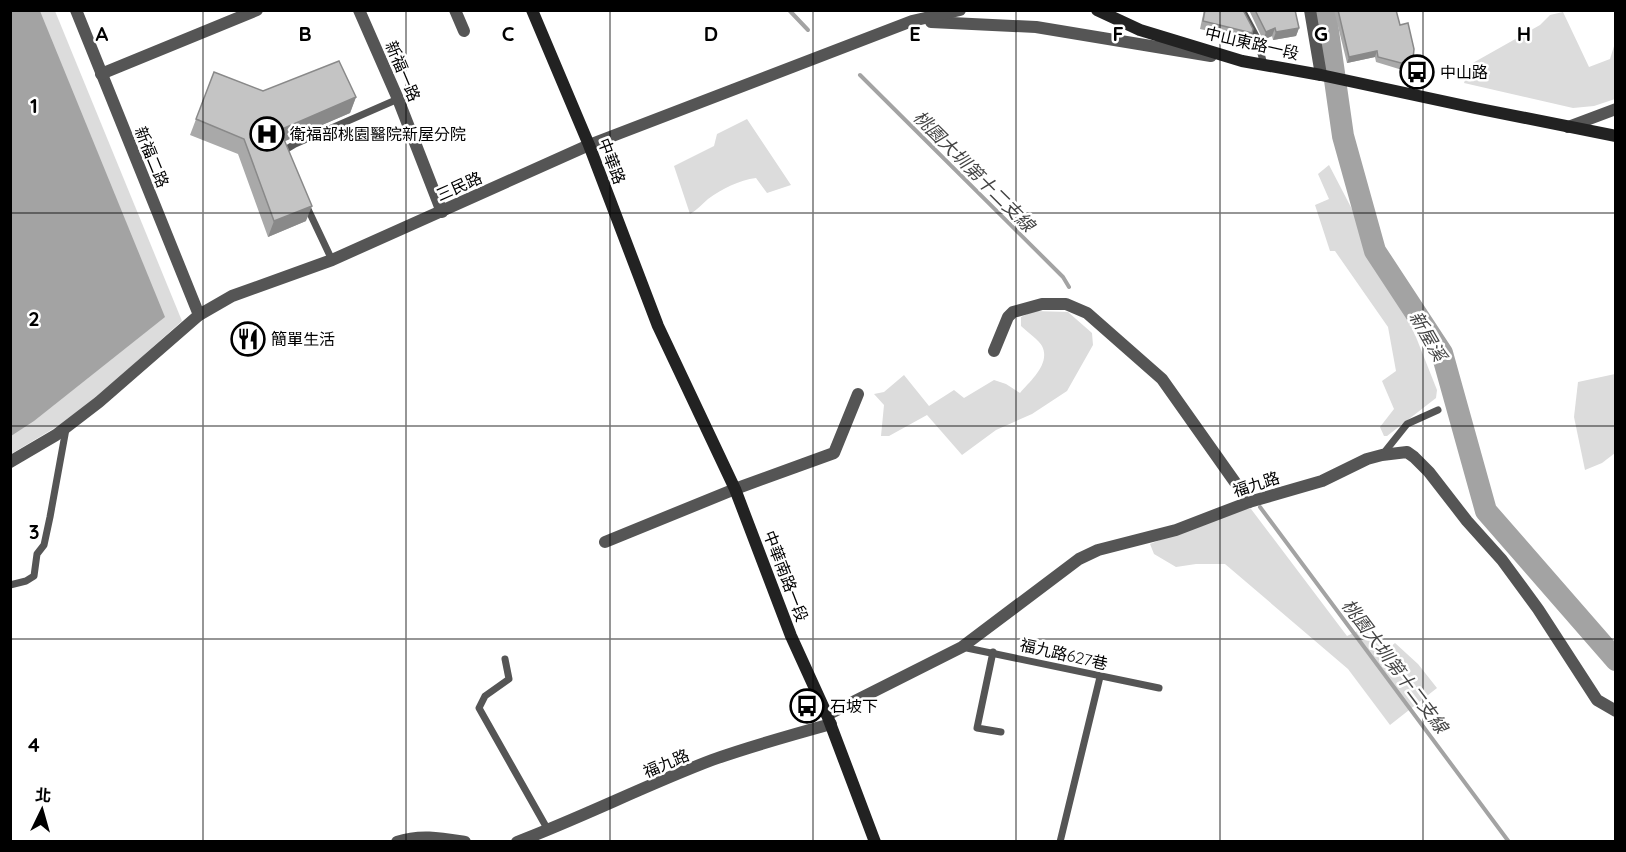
<svg xmlns="http://www.w3.org/2000/svg" width="1626" height="852" font-family="Quicksand,'Noto Sans TC',sans-serif">
  <style>
    .green { fill: #dcdcdc }
    .water { fill: #a3a3a3 }
    .lines { fill: none; stroke-linecap: round; stroke-linejoin: round }
    .stream { stroke: #a3a3a3; stroke-width: 4 }
    .river { stroke: #a3a3a3; stroke-width: 22 }
    .service { stroke: #555; stroke-width: 7 }
    .minor { stroke: #555; stroke-width: 12 }
    .tertiary { stroke: #555; stroke-width: 12 }
    .secondary { stroke: #222; stroke-width: 12 }
    .wall { fill: #a9a9a9 }
    .shaded-wall { fill: #898989 }
    .building { fill: #c4c4c4; stroke: #898989; stroke-width: 1.5 }
    .grid { fill: none; stroke: #000; stroke-width: 1.5; stroke-opacity: 0.55 }
    .labels { text-anchor: middle; dominant-baseline: central; stroke-width: 5; stroke-linejoin: round; paint-order: stroke }
    .street-label { font-size: 16px; fill: #000; stroke: #fff }
    .poi-label { font-size: 16px; fill: #000; stroke: #fff; text-anchor: start }
    .water-label { font-size: 18px; font-style: italic; fill: #444; stroke: #fff }
    .grid-label { font-size: 20px; text-anchor: middle; font-weight: bold; fill: #000; stroke: #fff; stroke-width: 5; stroke-linejoin: round; paint-order: stroke }
  </style>
  <rect width="100%" height="100%" fill="#fff"/>
  <g class="green">
    <polygon points="10,11 55,11 182,321 78,414 11,454"/>
    <polygon points="1563,12 1589,67 1610,59 1615,43 1615,99 1594,106 1573,108 1464,83 1471,64 1540,25 1550,15"/>
    <path d="M 747,119 L 791,185 L 767,193 L 756,178 C 739,180 722,189 708,199 C 702,204 697,210 690,214 L 674,166 L 714,146 L 717,134 Z"/>
    <polygon points="1329,165 1393,288 1416,337 1437,390 1436,398 1387,436 1384,436 1380,427 1394,409 1382,381 1396,371 1388,327 1335,251 1330,251 1315,205 1329,199 1318,174"/>
    <path d="M 1034,311 L 1068,312 L 1092,333 L 1093,345 L 1067,391 L 1032,414 L 996,430 L 962,455 L 927,415 L 889,436 L 881,436 L 884,405 L 874,394 L 884,392 L 904,375 L 929,406 L 954,390 L 964,398 L 994,380 L 1006,384 L 1020,393 C 1030,381 1051,364 1042,346 C 1040,341 1026,331 1021,326 L 1021,317 Z"/>
    <polygon points="1615,374 1615,453 1602,463 1585,470 1574,417 1578,382"/>
    <polygon points="1248,505 1347,636 1362,629 1388,649 1395,643 1418,664 1437,688 1390,725 1348,669 1225,564 1196,564 1176,567 1154,554 1150,544"/>
  </g>
  <polygon class="water" points="11,10 40,11 165,317 34,421 11,436"/>
  <g class="lines">
    <g class="stream">
      <polyline points="789,10 808,30"/>
      <polyline points="860,75 1063,277 1069,287"/>
      <polyline points="1260,507 1509,842"/>
    </g>
    <polyline class="river" points="1325,10 1343,136 1375,251 1442,353 1486,511 1616,660"/>
    <g class="service">
      <polyline points="1242,10 1257,38 1264,65"/>
      <polyline points="286,156 285,150 295,144 398,99"/>
      <polyline points="306,205 332,260"/>
      <polyline points="1383,454 1407,424 1438,410"/>
      <polyline points="10,585 26,581 34,576 37,554 44,545 50,517 66,429"/>
      <polyline points="962,647 1159,688"/>
      <polyline points="993,652 977,728 1001,732"/>
      <polyline points="505,659 509,679 485,696 479,708 548,830"/>
      <polyline points="1060,842 1100,677"/>
    </g>
    <g class="minor">
      <polyline points="76,10 199,315"/>
      <polyline points="359,10 398,99 442,212"/>
      <polyline points="455,10 464,31"/>
      <polyline points="1310,10 1321,75"/>
      <polyline points="101,74 257,10"/>
      <polyline points="1568,127 1616,109"/>
      <polyline points="994,351 1008,317 1013,312 1042,304 1066,304 1087,313 1162,379 1249,502"/>
      <polyline points="605,542 735,489 834,453 858,394"/>
      <polyline points="827,715 962,647 1079,559 1098,550 1176,530 1249,502 1322,481 1367,459 1382,455 1407,452 1414,457 1429,472 1467,521 1502,560 1538,609 1597,700 1616,711"/>
      <path d="M 397,842 C 420,834 441,838 465,842"/>
      <path d="M 517,842 C 583,817 646,785 712,760 C 751,746 791,735 831,724"/>
    </g>
    <g class="tertiary">
      <polyline points="931,22 1036,27 1211,56"/>
      <polyline points="10,462 56,435 99,402 199,315 232,296 332,260 589,145 912,21 960,10"/>
    </g>
    <g class="secondary">
      <polyline points="532,10 589,145 658,326 735,489 791,636 827,715 875,842"/>
      <polyline points="1097,10 1140,30 1242,61 1321,75 1475,108 1616,136"/>
    </g>
  </g>
  <g class="wall">
    <polygon points="1204,10 1243,10 1253,29 1249,40 1200,29"/>
    <polygon points="1249,10 1295,10 1299,28 1296,36 1273,40 1272,36 1263,40"/>
    <polygon points="1334,10 1396,10 1411,65 1399,69 1376,62 1375,57 1347,63"/>
    <polygon points="214,72 263,91 356,97 350,113 284,141 306,221 268,237 238,154 190,135"/>
  </g>
  <g class="shaded-wall">
    <polygon points="1275,28 1272,36 1263,40 1266,32"/>
    <polygon points="1299,28 1296,36 1273,40 1276,32"/>
    <polygon points="1377,51 1375,57 1347,63 1349,57"/>
    <polygon points="1413,59 1411,65 1399,69 1401,63"/>
    <polygon points="356,97 350,113 274,146 280,130"/>
    <polygon points="312,206 306,221 268,237 274,221"/>
  </g>
  <g class="building">
    <polygon points="1205,10 1243,10 1253,29 1252,33 1203,21"/>
    <polygon points="1255,10 1295,10 1299,28 1276,32 1275,28 1266,32"/>
    <polygon points="1338,10 1396,10 1400,25 1408,23 1414,49 1413,59 1401,63 1378,57 1377,51 1349,57"/>
    <polygon points="339,61 356,97 280,130 312,206 274,221 244,139 196,119 214,72 263,91"/>
  </g>
  <path class="grid" d="M 203,10 L 203,842M 406,10 L 406,842M 610,10 L 610,842M 813,10 L 813,842M 1016,10 L 1016,842M 1220,10 L 1220,842M 1423,10 L 1423,842M 10,213 L 1616,213M 10,426 L 1616,426M 10,639 L 1616,639"/>
  <defs>
    <symbol id="bus-ring" viewBox="-11 -11 22 22"><circle r="9.5" fill="#fff" stroke="#000" stroke-width="1.5"/><path d="M-5-6H5V4H4V6H2V4H-2V6H-4V4H-5ZM-3.5-4V0h7V-4ZM-3.5 1.2v1.5H-2V1.2ZM2 1.2v1.5H3.5V1.2Z" fill="#000"/></symbol>
    <symbol id="hospital-ring" viewBox="-11 -11 22 22"><circle r="9.5" fill="#fff" stroke="#000" stroke-width="1.5"/><path d="M-5-5h3v3.5h4V-5h3V5h-3V1.5h-4V5h-3Z" fill="#000"/></symbol>
    <symbol id="restaurant-ring" viewBox="-11 -11 22 22"><circle r="9.5" fill="#fff" stroke="#000" stroke-width="1.5"/><path d="M-5-6h1v4h1v-4h1v4h1v-4h1v5L-1.5 .5V6h-2V.5L-5-1ZM5-6V6H3V1.5H1.5Q1.5-4 5-6Z" fill="#000"/></symbol>
  </defs>
  <g fill-rule="evenodd">
    <use href="#bus-ring" x="1398" y="53" width="38" height="38"/>
    <use href="#hospital-ring" x="248" y="115" width="38" height="38"/>
    <use href="#restaurant-ring" x="229" y="320" width="38" height="38"/>
    <use href="#bus-ring" x="788" y="687" width="38" height="38"/>
  </g>
  <g class="labels">
    <g class="street-label">
      <text transform="translate(1252 43) rotate(13)">中山東路一段</text>
      <text transform="translate(403 71) rotate(67)">新福一路</text>
      <text transform="translate(152 157) rotate(68)">新福二路</text>
      <text transform="translate(612 161) rotate(69)">中華路</text>
      <text transform="translate(459 186) rotate(-24)">三民路</text>
      <text transform="translate(1256 484) rotate(-18)">福九路</text>
      <text transform="translate(786 576) rotate(69)">中華南路一段</text>
      <text transform="translate(1064 654) rotate(13)">福九路627巷</text>
      <text transform="translate(666 763) rotate(-23)">福九路</text>
    </g>
    <g class="poi-label">
      <text x="1440" y="72">中山路</text>
      <text x="290" y="134">衛福部桃園醫院新屋分院</text>
      <text x="271" y="339">簡單生活</text>
      <text x="830" y="706">石坡下</text>
    </g>
    <g class="water-label">
      <text transform="translate(974 171) rotate(45)">桃園大圳第十二支線</text>
      <text transform="translate(1428 336) rotate(60)">新屋溪</text>
      <text transform="translate(1395 666) rotate(53)">桃園大圳第十二支線</text>
    </g>
  </g>
  <g class="grid-label">
    <text x="102" y="41">A</text>
    <text x="305" y="41">B</text>
    <text x="508" y="41">C</text>
    <text x="711" y="41">D</text>
    <text x="915" y="41">E</text>
    <text x="1118" y="41">F</text>
    <text x="1321" y="41">G</text>
    <text x="1524" y="41">H</text>
    <text x="34" y="113">1</text>
    <text x="34" y="326">2</text>
    <text x="34" y="539">3</text>
    <text x="34" y="752">4</text>
  </g>
  <rect width="1626" height="852" fill="none" stroke="#000000" stroke-width="24"/>
  <g transform="translate(42 810) rotate(5)" stroke="#ffffff" stroke-width="4.5" paint-order="stroke">
  <path d="M0-4.5L10 22L0 15L-10 22Z" fill="#000000"/>
  <text y="-9" font-size="16" font-weight="bold" text-anchor="middle" fill="#000000">北</text>
  </g>
</svg>
